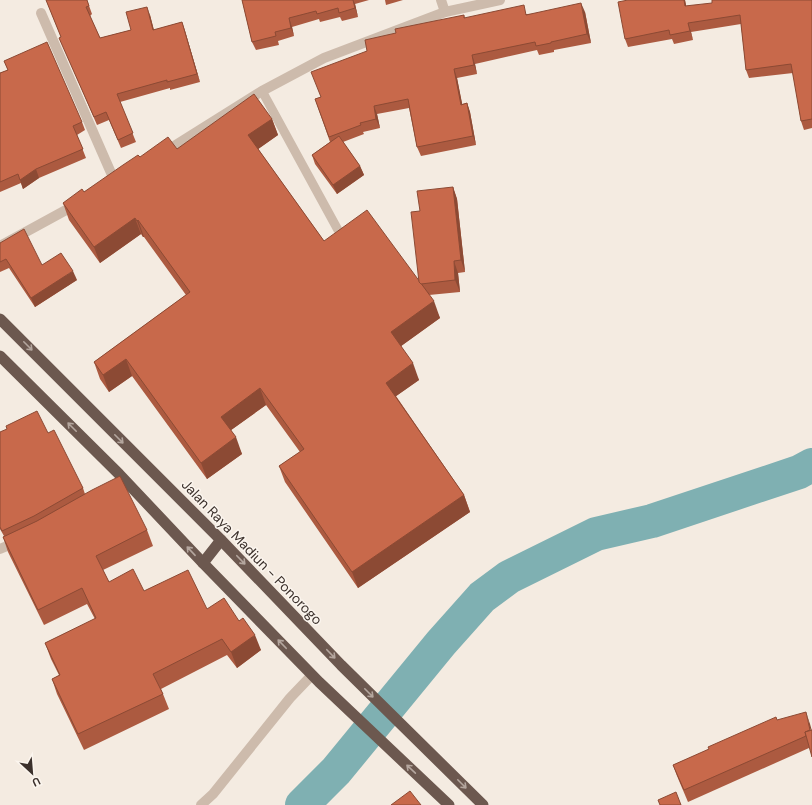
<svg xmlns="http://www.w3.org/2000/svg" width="812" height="805" font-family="'DM Sans',sans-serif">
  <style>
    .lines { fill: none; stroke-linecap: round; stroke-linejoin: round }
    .river { stroke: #7fb0b2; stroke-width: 34 }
    .service { stroke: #cdbbac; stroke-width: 9 }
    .minor { stroke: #cdbbac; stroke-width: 10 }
    .trunk { stroke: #6c584f; stroke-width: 11 }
    .wall { fill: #ac5a40 }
    .shaded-wall { fill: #8c4a34 }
    .building { fill: #c8694b; stroke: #8c4a34 }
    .oneway { stroke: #b4a69e }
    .labels { text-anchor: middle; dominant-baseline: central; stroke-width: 3; stroke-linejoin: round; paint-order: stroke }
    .street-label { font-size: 14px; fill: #3b302b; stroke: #fbf5ee }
  </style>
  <rect width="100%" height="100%" fill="#f4ebe1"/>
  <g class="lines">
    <polyline class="river" points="302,805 336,771 441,643 482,597 509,577 596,534 652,521 799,472 812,465"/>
    <polyline class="service" points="262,91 338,230"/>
    <g class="minor">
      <polyline points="441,0 445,12"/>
      <polyline points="41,13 115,182"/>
      <polyline points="163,153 262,91 324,58 445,12 500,0"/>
      <polyline points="0,246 77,204"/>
      <polyline points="0,549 17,542"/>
      <polyline points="201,805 213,794 290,698 312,675"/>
    </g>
    <g class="trunk">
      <polyline points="0,319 221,540 341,665 483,805"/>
      <polyline points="0,356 119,474 203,563 319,682 449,805"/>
      <polyline points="203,563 221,540"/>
    </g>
  </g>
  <g class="wall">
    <polygon points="46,0 87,0 92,14 90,16 100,38 131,30 150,15 154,30 182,22 185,31 200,82 170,90 170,88 120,102 136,142 121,148 109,120 97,125 63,46 59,38 61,37"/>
    <polygon points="242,0 369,0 355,4 358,17 342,21 340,17 320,22 319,19 292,27 294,36 278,41 279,45 256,50 252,42"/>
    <polygon points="385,0 403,0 386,5"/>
    <polygon points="628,0 685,0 686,6 812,0 812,128 804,130 801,121 793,73 749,78 746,70 741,24 691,32 693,40 674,44 672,39 628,47 625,39"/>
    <polygon points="585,12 591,43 554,50 554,52 539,55 537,50 475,64 477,74 457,78 462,104 467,103 470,112 476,145 421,156 417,147 409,108 377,114 380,128 363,132 364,134 343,142 360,166 364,175 337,194 315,164 312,155 330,142 315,99 321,97 367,51 396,33 464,15 465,18 527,14"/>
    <polygon points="4,61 82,122 85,130 77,135 86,158 39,178 23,189 21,183 0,192 0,73 8,70"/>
    <polygon points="272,119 278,135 258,149 324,241 419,282 420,211 453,187 457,199 465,272 458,273 460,292 429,295 440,318 401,346 419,380 396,396 464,495 470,512 358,588 285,482 279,466 300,452 266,405 231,430 242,454 207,479 132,376 109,392 100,379 94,362 186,295 144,237 143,237 141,234 100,263 69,220 63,203 84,192 140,157 177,149"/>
    <polygon points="0,243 42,265 77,280 35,307 9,268 0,272"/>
    <polygon points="0,432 48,433 83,488 85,494 147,530 153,546 103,570 109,582 207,609 239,621 261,650 237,668 227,655 161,689 169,709 84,750 57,694 52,679 59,675 51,659 45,643 95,619 87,604 44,625 8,552 3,537 4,536 0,529"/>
    <polygon points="777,720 810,724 809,748 688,802 677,776 673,765"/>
  </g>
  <g class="shaded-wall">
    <polygon points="353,0 355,4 358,17 355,8"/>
    <polygon points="684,0 685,0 688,15 685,6"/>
    <polygon points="581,3 585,12 591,43 587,34"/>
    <polygon points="147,7 150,15 156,39 153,30"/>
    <polygon points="289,18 292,27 294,36 291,28"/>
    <polygon points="182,22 185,31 200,82 197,74"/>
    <polygon points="688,23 691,32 693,40 690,31"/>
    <polygon points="472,55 475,64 477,74 474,65"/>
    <polygon points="454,69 457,78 464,113 461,105"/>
    <polygon points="467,103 470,112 476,145 473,136"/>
    <polygon points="374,106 377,114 380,128 376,119"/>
    <polygon points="272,119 278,135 254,152 248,135"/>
    <polygon points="360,166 364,175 337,194 333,185"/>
    <polygon points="36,169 39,178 23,189 20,180"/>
    <polygon points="453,187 457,199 465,272 461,260"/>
    <polygon points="135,218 141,234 100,263 94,247"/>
    <polygon points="138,220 144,237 143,237 137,221"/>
    <polygon points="454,261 458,273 460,292 455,280"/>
    <polygon points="73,271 77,280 35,307 31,298"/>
    <polygon points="434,301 440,318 397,349 391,332"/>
    <polygon points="126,359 132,376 109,392 103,375"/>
    <polygon points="413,363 419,380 392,399 386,383"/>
    <polygon points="260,388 266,405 227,433 221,417"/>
    <polygon points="236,437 242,454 207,479 201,463"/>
    <polygon points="464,495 470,512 358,588 352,572"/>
    <polygon points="255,635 261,650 237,668 231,652"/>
    <polygon points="806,712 810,724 812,731 812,736"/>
  </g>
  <g class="building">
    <polygon points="46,0 87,0 89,6 86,7 100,38 131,30 126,12 147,7 153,30 182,22 197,74 167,82 167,80 117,94 133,133 118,140 106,112 94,117 59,38 61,37"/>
    <polygon points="242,0 353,0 355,8 339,13 338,8 317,14 316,11 289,18 291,28 275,32 276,36 252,42"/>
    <polygon points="628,0 684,0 685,6 712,3 712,0 812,0 812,119 801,121 791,64 746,70 740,15 688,23 690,31 670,35 669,30 625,39 618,2"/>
    <polygon points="581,3 587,34 551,42 551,43 536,46 535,42 472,55 474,65 454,69 461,105 467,103 473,136 417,147 408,99 374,106 376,119 360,123 361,125 329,137 315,99 321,97 311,72 367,51 365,40 396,33 395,29 464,15 464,18 524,5 526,15"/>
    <polygon points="47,42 82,122 73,126 83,149 36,169 20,180 18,174 0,182 0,73 8,70 4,61"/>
    <polygon points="254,94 272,119 248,135 324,241 367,210 434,301 391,332 413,363 386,383 464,495 352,572 279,466 304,449 260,388 221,417 236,437 201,463 126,359 103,375 94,362 190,292 138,220 137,221 135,218 94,247 63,203 82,189 84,192 123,165 138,155 140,157 168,137 177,149"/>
    <polygon points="339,136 360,166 333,185 312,155"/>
    <polygon points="453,187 461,260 454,261 455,280 421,284 419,282 411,212 420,211 417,191"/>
    <polygon points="24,229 42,265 61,253 73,271 31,298 6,259 0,262 0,243"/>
    <polygon points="37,411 48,433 54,430 83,488 34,516 2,531 0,527 0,432 7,429 6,426"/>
    <polygon points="120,476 147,530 96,556 109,582 133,569 144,591 188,570 207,609 224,598 239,621 243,618 255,635 231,652 222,639 153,674 163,694 78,734 52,679 60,675 45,643 96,618 82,588 38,610 3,537 37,521 92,490"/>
    <polygon points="806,712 810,730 805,732 806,736 684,790 673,765 709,749 708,747 776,717 777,720"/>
    <polygon points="812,730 812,757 805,732"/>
    <polygon points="410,791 421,805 391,805"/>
    <polygon points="676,792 681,805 660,805 658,800"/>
  </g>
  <defs><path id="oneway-shaft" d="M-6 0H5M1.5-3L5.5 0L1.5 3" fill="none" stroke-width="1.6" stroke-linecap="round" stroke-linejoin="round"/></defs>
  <g class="oneway">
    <use href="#oneway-shaft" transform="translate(28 346) rotate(45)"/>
    <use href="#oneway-shaft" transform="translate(72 427) rotate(-135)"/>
    <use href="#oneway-shaft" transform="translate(119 439) rotate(45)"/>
    <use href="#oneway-shaft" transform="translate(191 551) rotate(-133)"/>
    <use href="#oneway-shaft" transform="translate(241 560) rotate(46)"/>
    <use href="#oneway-shaft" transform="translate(282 644) rotate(-134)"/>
    <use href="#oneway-shaft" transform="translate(331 654) rotate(46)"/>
    <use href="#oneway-shaft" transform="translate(369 693) rotate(45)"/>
    <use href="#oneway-shaft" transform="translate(411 769) rotate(-137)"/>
    <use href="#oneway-shaft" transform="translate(462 784) rotate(45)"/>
  </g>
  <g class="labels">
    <g class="street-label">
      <text transform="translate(252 552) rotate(46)">Jalan Raya Madiun - Ponorogo</text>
    </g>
  </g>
  <g transform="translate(32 773) rotate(154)" stroke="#fbf5ee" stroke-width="3" paint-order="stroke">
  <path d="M0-3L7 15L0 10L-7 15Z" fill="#3b302b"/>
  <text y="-6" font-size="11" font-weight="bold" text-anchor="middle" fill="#3b302b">U</text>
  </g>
</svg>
